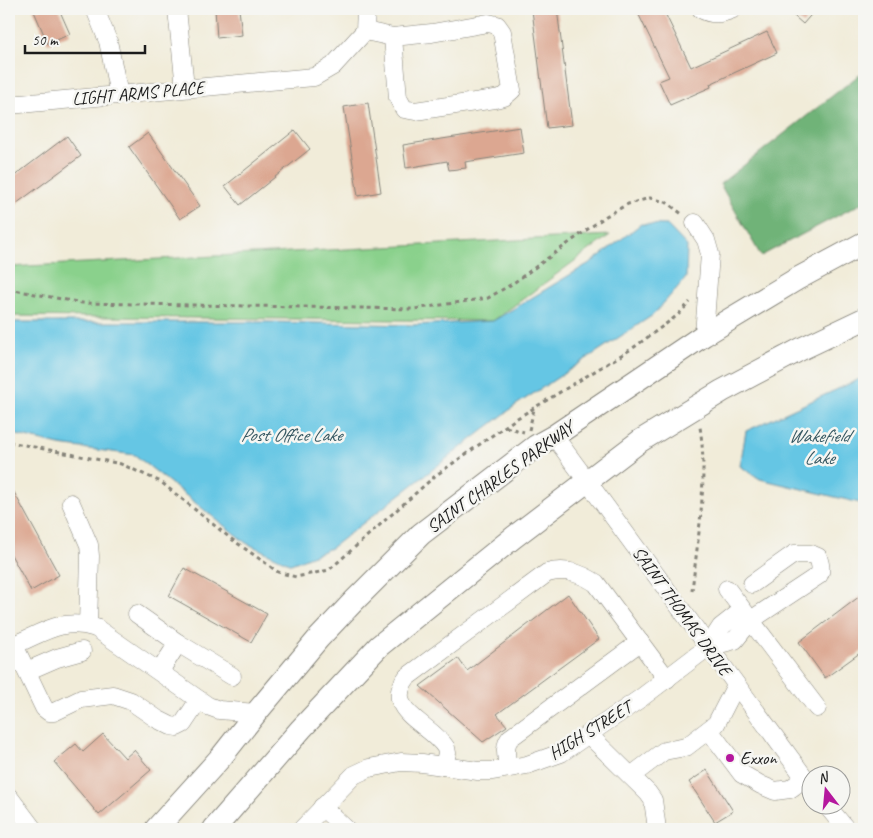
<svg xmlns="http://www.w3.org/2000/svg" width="873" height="838" font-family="Caveat,sans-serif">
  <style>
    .green { fill: #8ad18c; stroke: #537654 }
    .forest { fill: #6fb378; stroke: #46684a }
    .water { fill: #65c6e4; stroke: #407180 }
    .building { fill: #dca791 }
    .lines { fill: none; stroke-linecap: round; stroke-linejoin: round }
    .minor-casing { stroke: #86847a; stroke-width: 19 }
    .major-casing { stroke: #86847a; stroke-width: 24 }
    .path { stroke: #86847a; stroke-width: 3; stroke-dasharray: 4 4; stroke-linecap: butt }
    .minor { stroke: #fff; stroke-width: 18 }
    .major { stroke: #fff; stroke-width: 22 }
    .poi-dot { fill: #b5179e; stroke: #f6f6f2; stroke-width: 2 }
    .labels { text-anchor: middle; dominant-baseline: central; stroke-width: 5; stroke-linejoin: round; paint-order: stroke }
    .street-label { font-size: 18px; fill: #1c1c1c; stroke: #f6f6f2 }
    .poi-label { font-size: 18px; fill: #1c1c1c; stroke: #f6f6f2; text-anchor: start }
    .water-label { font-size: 19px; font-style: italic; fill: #365862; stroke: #f6f6f2 }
  </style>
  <rect width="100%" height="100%" fill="#f6f6f2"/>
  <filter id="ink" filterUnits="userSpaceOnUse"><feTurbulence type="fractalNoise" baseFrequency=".02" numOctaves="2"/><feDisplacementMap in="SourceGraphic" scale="10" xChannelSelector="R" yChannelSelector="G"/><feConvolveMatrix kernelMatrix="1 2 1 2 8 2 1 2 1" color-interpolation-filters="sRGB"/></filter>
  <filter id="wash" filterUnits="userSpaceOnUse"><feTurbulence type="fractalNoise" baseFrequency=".0096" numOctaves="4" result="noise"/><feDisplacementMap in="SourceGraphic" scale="20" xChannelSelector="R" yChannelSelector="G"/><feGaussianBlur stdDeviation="1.12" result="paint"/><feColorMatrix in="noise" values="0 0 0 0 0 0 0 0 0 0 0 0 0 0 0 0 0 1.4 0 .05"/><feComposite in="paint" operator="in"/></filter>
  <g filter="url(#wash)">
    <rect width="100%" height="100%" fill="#f1ecd9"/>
    <polygon class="green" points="610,235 493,321 9,316 9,267"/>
    <polygon class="forest" points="864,71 864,202 761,256 720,184"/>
    <g class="water">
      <polygon points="641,224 667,225 687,246 686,278 653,315 516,405 331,548 291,564 246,543 135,455 59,445 9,433 9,322 268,322 413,325 493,321 593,261"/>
      <polygon points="864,377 864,504 760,479 740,466 746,431"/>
    </g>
    <g id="blocks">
      <g class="building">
        <polygon points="33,9 59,9 70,34 48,44"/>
        <polygon points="215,9 239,9 242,35 217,38"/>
        <polygon points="543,9 557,9 572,125 547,128 532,10"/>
        <polygon points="636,9 663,9 691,67 767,32 777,53 710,84 711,87 670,105 659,81 669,77"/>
        <polygon points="786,9 816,9 803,24"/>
        <polygon points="368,103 381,192 358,196 344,107"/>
        <polygon points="520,127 524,153 465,162 466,168 449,170 447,161 406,168 403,145"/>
        <polygon points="295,130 310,149 240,205 225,186"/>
        <polygon points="148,133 200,206 180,219 129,147"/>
        <polygon points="67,136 81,156 9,209 9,180"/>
        <polygon points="9,483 59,575 31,591 9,551"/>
        <polygon points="184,568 267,614 251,642 169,596"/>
        <polygon points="864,593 864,650 825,678 799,642"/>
        <polygon points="568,594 599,639 497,714 507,726 483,742 420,686 458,658 467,671"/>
        <polygon points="103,734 125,758 134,750 151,770 99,815 54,762 76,744 83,752"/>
        <polygon points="707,770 733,811 715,822 689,782"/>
      </g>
    </g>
  </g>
  <g filter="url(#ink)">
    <use href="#blocks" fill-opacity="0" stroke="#86847a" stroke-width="1"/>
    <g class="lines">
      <defs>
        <g id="minor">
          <polyline points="95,9 108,41 119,95"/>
          <polyline points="177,9 185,88"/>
          <path d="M 701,9 C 711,15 722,14 733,9"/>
          <polyline points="365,31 393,37 432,33 488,23 497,25 502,32 512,90 504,97 495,99 415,111 404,109 398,98 393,37"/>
          <polyline points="9,105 314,77 333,66 365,31 366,9"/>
          <polyline points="695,223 706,240 710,254 704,335"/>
          <polyline points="554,436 810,785"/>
          <polyline points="71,503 89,545 90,556 88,625"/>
          <polyline points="727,589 817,708"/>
          <polyline points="137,614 178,643 232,676"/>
          <polyline points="14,645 44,708 49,712 54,712 81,699 113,695 131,701 157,719 171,726 177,727 183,724 199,700"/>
          <path d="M 9,646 L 14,645 C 44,632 63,617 96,628 L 208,706 L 219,710 L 256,713"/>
          <polyline points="708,647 721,627 735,616 751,620"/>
          <polyline points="27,671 57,658 82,651"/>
          <polyline points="160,671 178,643"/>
          <polyline points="709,730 742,774 761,785 775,791 790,789 805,778"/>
          <polyline points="589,735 648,793 653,800 657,829"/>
          <path d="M 444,766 L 447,753 L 446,748 C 431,723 381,711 407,677 L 547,573 C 566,568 580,573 596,583 L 667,679"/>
          <path d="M 508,768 C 507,758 503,747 510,738 L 640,642"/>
          <polyline points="631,776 664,751 686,747 716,724 736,685"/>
          <polyline points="9,797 33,829"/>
          <polyline points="827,806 846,829"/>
          <polyline points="322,807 346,829"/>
          <path d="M 302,829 L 354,775 L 369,768 L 401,762 L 422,763 L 478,771 L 493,771 L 527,765 L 561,753 L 641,698 L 708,647 L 735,640 L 751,620 L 819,575 C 822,568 820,564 818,557 L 811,554 L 794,554 L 752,584"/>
        </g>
        <g id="major">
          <polyline points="156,829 222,756 256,713 318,639 354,601 421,534 536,446 554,436 704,335 797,279 864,243"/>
          <polyline points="214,829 301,729 379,646 514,537 640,441 722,391 803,348 864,319"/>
        </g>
      </defs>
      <use href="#minor" class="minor-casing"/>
      <use href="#major" class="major-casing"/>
      <g class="path">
        <polyline points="9,289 82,303 414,309 488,298 512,284 606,216 628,204 650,198 666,202 682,214"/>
        <polyline points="506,427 524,432"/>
        <polyline points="529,430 534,409"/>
        <polyline points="9,442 121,464 161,482 230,538 278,572 296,577 329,570 435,476 514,420 633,348 678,315 690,302"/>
        <path d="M 692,591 C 698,537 708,480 700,427"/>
      </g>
      <use href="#minor" class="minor"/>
      <use href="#major" class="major"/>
    </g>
  </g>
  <circle class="poi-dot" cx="730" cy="758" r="5"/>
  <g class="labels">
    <g class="street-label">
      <text transform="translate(138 93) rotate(-5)">LIGHT ARMS PLACE</text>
      <text transform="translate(500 477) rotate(-36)">SAINT CHARLES PARKWAY</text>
      <text transform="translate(682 611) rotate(54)">SAINT THOMAS DRIVE</text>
      <text transform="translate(590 730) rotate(-32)">HIGH STREET</text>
    </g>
    <g class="poi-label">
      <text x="740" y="758">Exxon</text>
    </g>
    <g class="water-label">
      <text x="291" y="435">Post Office Lake</text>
      <text x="819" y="436">Wakefield<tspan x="819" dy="22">Lake</tspan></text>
    </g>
  </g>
  <rect width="873" height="838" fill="none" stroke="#f6f6f2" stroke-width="30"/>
  <g transform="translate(826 790) rotate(344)"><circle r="24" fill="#f6f6f2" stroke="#9f9f9c"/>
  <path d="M0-4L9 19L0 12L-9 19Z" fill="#b5179e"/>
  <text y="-8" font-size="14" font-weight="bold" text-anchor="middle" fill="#1c1c1c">N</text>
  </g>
  <path d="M25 45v8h120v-8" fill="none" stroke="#1c1c1c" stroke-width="2.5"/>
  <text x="32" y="45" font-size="15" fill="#1c1c1c" stroke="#f6f6f2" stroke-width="4" paint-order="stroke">50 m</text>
</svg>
